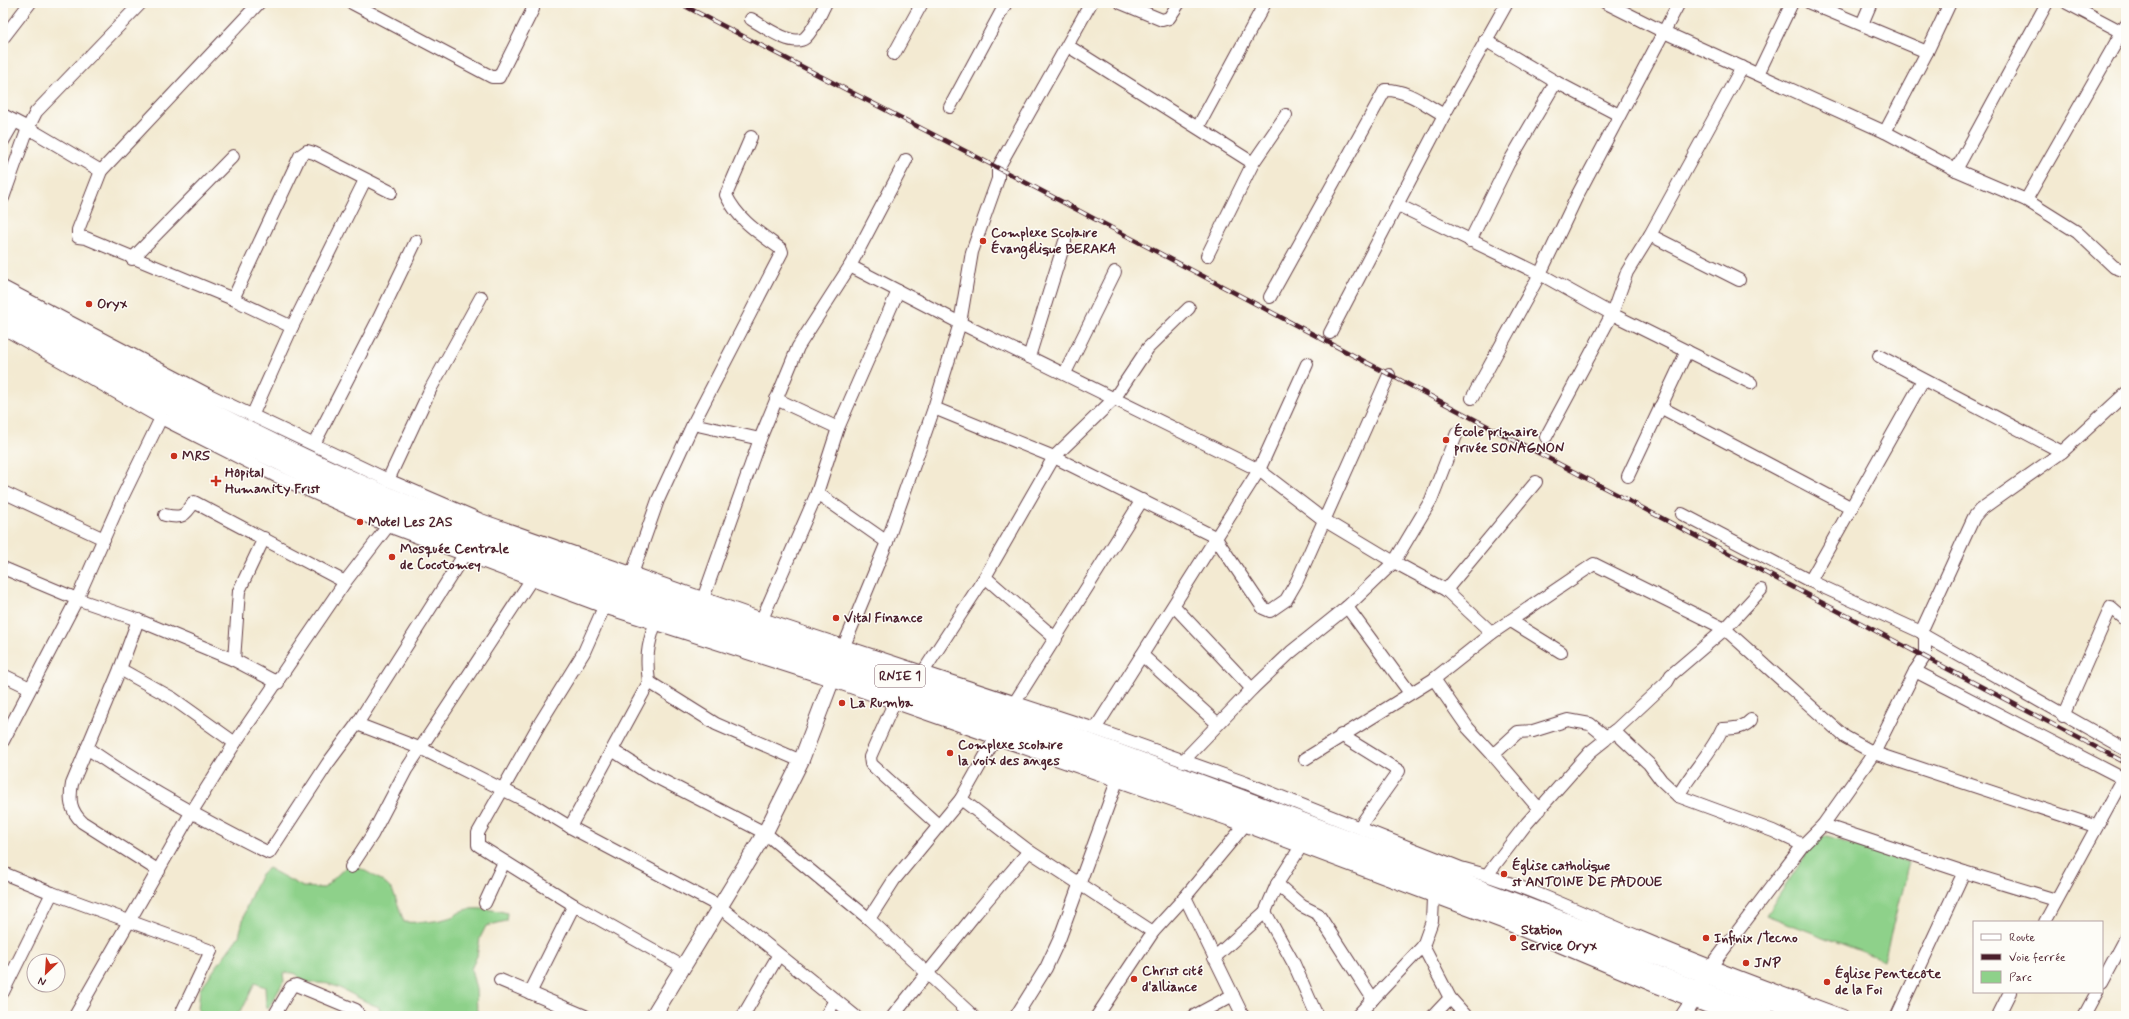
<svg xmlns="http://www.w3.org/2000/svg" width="2129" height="1019" font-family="Mynerve,sans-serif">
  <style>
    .green { fill: #8ed18a; stroke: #6c785a }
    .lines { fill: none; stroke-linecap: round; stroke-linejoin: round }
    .minor-casing { stroke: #633d44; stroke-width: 14 }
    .major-casing { stroke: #633d44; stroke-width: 17 }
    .highway-casing { stroke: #633d44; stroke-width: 19 }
    .minor { stroke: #fff; stroke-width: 12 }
    .major { stroke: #fff; stroke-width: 15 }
    .highway { stroke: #fff; stroke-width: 17 }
    .rail-casing { stroke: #4a1f2b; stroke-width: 4.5 }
    .rail { stroke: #fdfcf7; stroke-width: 3; stroke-dasharray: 9; stroke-linecap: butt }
    .poi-dot { fill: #c8321e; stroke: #fdfcf7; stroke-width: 1.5 }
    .labels { text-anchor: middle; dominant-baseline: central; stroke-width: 3; stroke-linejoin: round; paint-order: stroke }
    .shield { fill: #fdfcf7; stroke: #806168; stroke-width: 1 }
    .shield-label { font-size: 13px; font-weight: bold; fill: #4a1f2b }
    .poi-label { font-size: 14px; font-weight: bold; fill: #4a1f2b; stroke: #fdfcf7; text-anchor: start }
  </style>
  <rect width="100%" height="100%" fill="#fdfcf7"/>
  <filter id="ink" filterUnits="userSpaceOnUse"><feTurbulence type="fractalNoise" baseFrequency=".025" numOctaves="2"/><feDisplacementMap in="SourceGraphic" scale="8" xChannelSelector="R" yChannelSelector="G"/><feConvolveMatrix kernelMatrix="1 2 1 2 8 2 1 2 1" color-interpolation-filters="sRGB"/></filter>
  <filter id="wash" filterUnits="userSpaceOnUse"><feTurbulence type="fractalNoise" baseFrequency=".012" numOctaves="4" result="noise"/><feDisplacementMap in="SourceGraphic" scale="16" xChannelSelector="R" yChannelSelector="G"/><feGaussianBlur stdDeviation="0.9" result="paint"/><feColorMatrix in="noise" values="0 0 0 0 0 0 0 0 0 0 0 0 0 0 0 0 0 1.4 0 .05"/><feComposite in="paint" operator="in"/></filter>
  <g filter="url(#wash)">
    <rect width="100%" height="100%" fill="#f3ead2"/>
    <g class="green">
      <polygon points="1824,836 1909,862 1884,960 1766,915 1815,841"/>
      <path d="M 350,863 C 363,870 381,878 391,889 C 395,894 401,914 404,922 C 420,923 439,922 454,916 C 457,914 461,911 465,910 C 473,907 499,910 507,913 L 506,921 L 486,926 L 480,938 L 477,956 L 471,969 L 476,989 L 477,1012 L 488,1016 L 380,1016 L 379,1007 C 363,1002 349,991 332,985 C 323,982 315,984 307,982 C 295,979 303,971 283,973 L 284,981 L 268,1009 L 266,1005 L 265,987 L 255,983 L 244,1006 L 236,1016 L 204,1016 L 198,1009 L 200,989 L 239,936 L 246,908 L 254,889 L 261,874 L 268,868 L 303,887 L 324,888 Z"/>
    </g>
  </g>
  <g filter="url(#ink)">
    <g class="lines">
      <defs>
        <g id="minor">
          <polyline points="259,3 101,171 78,230 78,237 86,238 233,299 292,327"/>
          <polyline points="352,3 492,77 499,77 533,9"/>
          <polyline points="1121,3 1162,20 1169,18 1179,3"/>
          <polyline points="1606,3 1664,32 1885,132 1956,170 2026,200 2077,232 2114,267 2126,271"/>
          <polyline points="1810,3 1927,52"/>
          <polyline points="2067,3 2126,34"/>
          <path d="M 751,19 C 762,25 792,48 805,38 C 814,30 820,14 826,3"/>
          <polyline points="1862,24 1871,3"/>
          <polyline points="3,38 30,3"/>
          <polyline points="1485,40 1556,82 1619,115"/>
          <polyline points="1068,46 1253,163"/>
          <polyline points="894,54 922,3"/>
          <polyline points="1758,74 1792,3"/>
          <polyline points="950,107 1006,3"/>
          <polyline points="3,115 28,128 101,171"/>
          <polyline points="1198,127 1265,3"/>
          <polyline points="1885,132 1927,52 1950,3"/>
          <polyline points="3,141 14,122"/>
          <polyline points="1956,170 2047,3"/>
          <polyline points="3,198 28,128 36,112 141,3"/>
          <polyline points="2026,200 2126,25"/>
          <polyline points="1398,205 1540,274 1612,314 1751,383"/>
          <polyline points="1650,235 1739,280"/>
          <polyline points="1470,241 1508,164 1556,82"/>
          <polyline points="1207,256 1253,163 1286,115"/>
          <polyline points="132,259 233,156"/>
          <polyline points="850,266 960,323 1259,470 1324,520 1394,562 1446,590 1492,633"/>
          <path d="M 3,287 L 209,395 L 388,480 L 481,520 L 762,619 L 1095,729 L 1246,783 L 1461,868 C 1523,884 1581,913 1639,937 C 1707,966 1775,991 1843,1016"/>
          <path d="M 1270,297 L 1385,90 C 1406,89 1426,105 1444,115"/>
          <polyline points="233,299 300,156 307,151 314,153 391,192"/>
          <polyline points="3,328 161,418 274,475 388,526 604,607 819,676 1230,820 1507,924 1657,987 1731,1016"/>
          <polyline points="1330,333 1444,115 1507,3"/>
          <polyline points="1879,356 2062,452"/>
          <polyline points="1029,357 1065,241"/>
          <polyline points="1065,373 1115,272"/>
          <polyline points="1472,398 1540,274 1578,194 1679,3"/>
          <polyline points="776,399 838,428"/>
          <polyline points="1660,407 1852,508"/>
          <polyline points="934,408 1054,457 1215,537 1263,608 1270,611 1286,600 1297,581 1389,375"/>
          <polyline points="252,416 292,327 365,180"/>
          <polyline points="693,424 760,439"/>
          <polyline points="1546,437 1612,314 1627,272 1650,235 1742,67"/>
          <polyline points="314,444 377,322 416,241"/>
          <polyline points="1628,476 1687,351"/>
          <polyline points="388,480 431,388 481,297"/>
          <polyline points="3,492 104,539"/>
          <polyline points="817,493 887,542"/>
          <polyline points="1682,514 1810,581 1921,632 1925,636 2126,750"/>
          <path d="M 165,515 C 182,519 185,516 194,502 L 345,582"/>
          <polyline points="3,568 77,599 138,620 234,660 278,683"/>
          <path d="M 632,574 L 658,500 L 693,424 L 782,252 L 781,249 C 759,233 738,220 726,195 L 751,137"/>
          <polyline points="985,577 1056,639"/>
          <polyline points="1810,581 1923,380"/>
          <polyline points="1446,590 1536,482"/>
          <polyline points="703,599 760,439 798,347 850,266 906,160"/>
          <polyline points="1174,606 1252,689"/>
          <polyline points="604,607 584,652 540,723 478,833 478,845 574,905 682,966"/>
          <polyline points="1347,607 1410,693"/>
          <polyline points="762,619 817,493 838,428 898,291"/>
          <path d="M 138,620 L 120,669 L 72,784 C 69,800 70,810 82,822 L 159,871"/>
          <polyline points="1511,621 1561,652"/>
          <polyline points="1921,632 1974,517 1980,510 2062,452 2126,393"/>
          <polyline points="841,653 887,542 934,408 960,323 972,252 998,179 998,168 1091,3"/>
          <polyline points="1142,655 1218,724"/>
          <polyline points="234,660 239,591 264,538"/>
          <polyline points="120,669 172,698 235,743"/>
          <polyline points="1915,671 2126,780"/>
          <polyline points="923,672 985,577 1054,457 1114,399 1148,348 1189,308"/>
          <polyline points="3,675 30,688"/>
          <polyline points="1434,679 1468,728 1493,755 1540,810"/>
          <polyline points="649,682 716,724 801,761"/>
          <polyline points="1015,702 1142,500"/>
          <polyline points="894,703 870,757 871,764 938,825"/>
          <polyline points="2063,716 2111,607 2126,620"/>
          <polyline points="357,724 422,749 534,805 570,827 719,906 855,1016"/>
          <polyline points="1095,729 1259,470 1307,364"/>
          <polyline points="1341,735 1399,771 1360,826"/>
          <polyline points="3,741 77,599 120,502 161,418"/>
          <path d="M 87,748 C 146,789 205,821 269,853 L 328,763 L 357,724 L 464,555"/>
          <polyline points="612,750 648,773 765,833 869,919 973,1016"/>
          <polyline points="1493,755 1518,732 1533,731 1568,720 1590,724 1606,737 1614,731 1649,764 1661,780 1678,796 1773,831 1803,845"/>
          <polyline points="1305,759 1434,679 1492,633 1594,564 1725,629 1845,737 1874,753 2095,826"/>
          <polyline points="1183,761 1252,689 1291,652 1347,607 1394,562 1431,500 1457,433"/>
          <path d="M 1678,796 C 1691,772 1711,754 1722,729 C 1734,728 1743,729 1751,720"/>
          <polyline points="961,799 1029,851 1153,932"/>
          <polyline points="1823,825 1964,872 2056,900"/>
          <path d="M 570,827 L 649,682 C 646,659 647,647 655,624"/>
          <polyline points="351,867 372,835 406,770 531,580"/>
          <polyline points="3,873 52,893 211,951 180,1016"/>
          <polyline points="1487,875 1527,823 1590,752 1605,740 1667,682 1671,675 1725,629 1761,590"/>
          <polyline points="1277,884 1302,906 1318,914 1322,920 1373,999"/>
          <polyline points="1185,897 1243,1016"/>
          <polyline points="485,903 504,862"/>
          <polyline points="1265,912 1294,964 1317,1016"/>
          <polyline points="869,919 894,880 961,799 996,737"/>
          <polyline points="2045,922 2123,779"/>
          <polyline points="1423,946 1450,998 1466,1016"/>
          <polyline points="1214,958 1265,912 1277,884 1300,848"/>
          <polyline points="1706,973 1803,845 1823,825 1874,753 1915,671 1925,656 1925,636"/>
          <polyline points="500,980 585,1016"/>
          <polyline points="2102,982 2126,937"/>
          <polyline points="3,992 52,893"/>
          <polyline points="530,993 574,905"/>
          <polyline points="75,1016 191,813 235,743 345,582 388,526"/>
          <polyline points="274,1016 291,987 296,985 356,1010 359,1016"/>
          <polyline points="743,1016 778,956"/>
          <polyline points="826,1016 835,1000"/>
          <polyline points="893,1016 976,913 1029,851"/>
          <polyline points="1016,1016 1046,968 1059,940 1117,781"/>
          <polyline points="1097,1016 1153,932 1185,897 1244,826"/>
          <polyline points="1194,1016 1233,995"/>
          <polyline points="1357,1016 1423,946 1432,921 1433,898"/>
          <polyline points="1433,1016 1450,998"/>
          <polyline points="1897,1016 1964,872"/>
          <polyline points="1998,1016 2010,992"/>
          <polyline points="2084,1016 2097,992"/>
        </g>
        <g id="major">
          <polyline points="653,1016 765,833 801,761 836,669"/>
          <polyline points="1683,1016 1693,1001 1703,981"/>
        </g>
        <g id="highway">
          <path d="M 3,301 C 152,381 302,464 460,525 C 655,601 856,659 1053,729 C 1308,821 1560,920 1813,1016"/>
          <polyline points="3,316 179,412 234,440 337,489 452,538 597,591 1043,740 1511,914 1661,976 1767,1016"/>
        </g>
      </defs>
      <use href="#minor" class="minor-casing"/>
      <use href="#major" class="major-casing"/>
      <use href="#highway" class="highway-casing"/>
      <use href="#minor" class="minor"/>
      <use href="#major" class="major"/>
      <use href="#highway" class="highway"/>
      <defs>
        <polyline id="rail" points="679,3 998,168 2126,763"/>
      </defs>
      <use href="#rail" class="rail-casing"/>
      <use href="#rail" class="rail"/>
    </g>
  </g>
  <g class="poi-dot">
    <circle cx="983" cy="241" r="4"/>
    <circle cx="89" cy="304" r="4"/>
    <circle cx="1446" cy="440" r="4"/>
    <circle cx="174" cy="456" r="4"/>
    <path d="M214 475h4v4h4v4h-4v4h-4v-4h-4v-4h4z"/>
    <circle cx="360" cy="522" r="4"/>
    <circle cx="392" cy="557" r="4"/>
    <circle cx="836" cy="618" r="4"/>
    <circle cx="842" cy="703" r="4"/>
    <circle cx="950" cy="753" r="4"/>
    <circle cx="1504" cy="874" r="4"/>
    <circle cx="1513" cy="938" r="4"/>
    <circle cx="1706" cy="938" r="4"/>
    <circle cx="1746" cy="963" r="4"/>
    <circle cx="1134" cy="979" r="4"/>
    <circle cx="1827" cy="982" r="4"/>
  </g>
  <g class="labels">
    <rect class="shield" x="875" y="665" width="50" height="22" rx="3"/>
    <g class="shield-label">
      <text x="900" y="676">RNIE 1</text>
    </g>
    <g class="poi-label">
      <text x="991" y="233">Complexe Scolaire<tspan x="991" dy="16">Évangélique BERAKA</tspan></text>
      <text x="97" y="304">Oryx</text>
      <text x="1454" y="432">École primaire<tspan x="1454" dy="16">privée SONAGNON</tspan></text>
      <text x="182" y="456">MRS</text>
      <text x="225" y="473">Hôpital<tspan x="225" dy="16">Humanity Frist</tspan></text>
      <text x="368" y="522">Motel Les 2AS</text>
      <text x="400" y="549">Mosquée Centrale<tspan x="400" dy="16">de Cocotomey</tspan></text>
      <text x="844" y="618">Vital Finance</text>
      <text x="850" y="703">La Rumba</text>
      <text x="958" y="745">Complexe scolaire<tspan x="958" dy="16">la voix des anges</tspan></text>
      <text x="1512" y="866">Église catholique<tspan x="1512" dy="16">st ANTOINE DE PADOUE</tspan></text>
      <text x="1521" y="930">Station<tspan x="1521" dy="16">Service Oryx</tspan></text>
      <text x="1714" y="938">Infinix /Tecno</text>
      <text x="1754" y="963">JNP</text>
      <text x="1142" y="971">Christ cité<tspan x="1142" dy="16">d'alliance</tspan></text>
      <text x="1835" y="974">Église Pentecôte<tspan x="1835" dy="16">de la Foi</tspan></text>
    </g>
  </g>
  <rect width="2129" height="1019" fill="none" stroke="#fdfcf7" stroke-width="16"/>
  <rect x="1973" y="921" width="130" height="72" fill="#fdfcf7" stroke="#b5a4a5"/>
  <rect x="1981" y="934" width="20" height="6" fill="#ffffff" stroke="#b5a4a5"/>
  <text x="2009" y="941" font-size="12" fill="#4a1f2b">Route</text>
  <rect x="1981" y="954" width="20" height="6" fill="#4a1f2b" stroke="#b5a4a5"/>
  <text x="2009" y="961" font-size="12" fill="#4a1f2b">Voie ferrée</text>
  <rect x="1981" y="971" width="20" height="12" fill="#8ed18a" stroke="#b5a4a5"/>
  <text x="2009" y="981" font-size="12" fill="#4a1f2b">Parc</text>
  <g transform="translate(46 973) rotate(205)"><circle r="19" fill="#fdfcf7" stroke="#b5a4a5"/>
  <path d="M0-3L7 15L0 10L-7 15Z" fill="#c8321e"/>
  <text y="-6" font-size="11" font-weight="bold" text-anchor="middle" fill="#4a1f2b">N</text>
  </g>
</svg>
